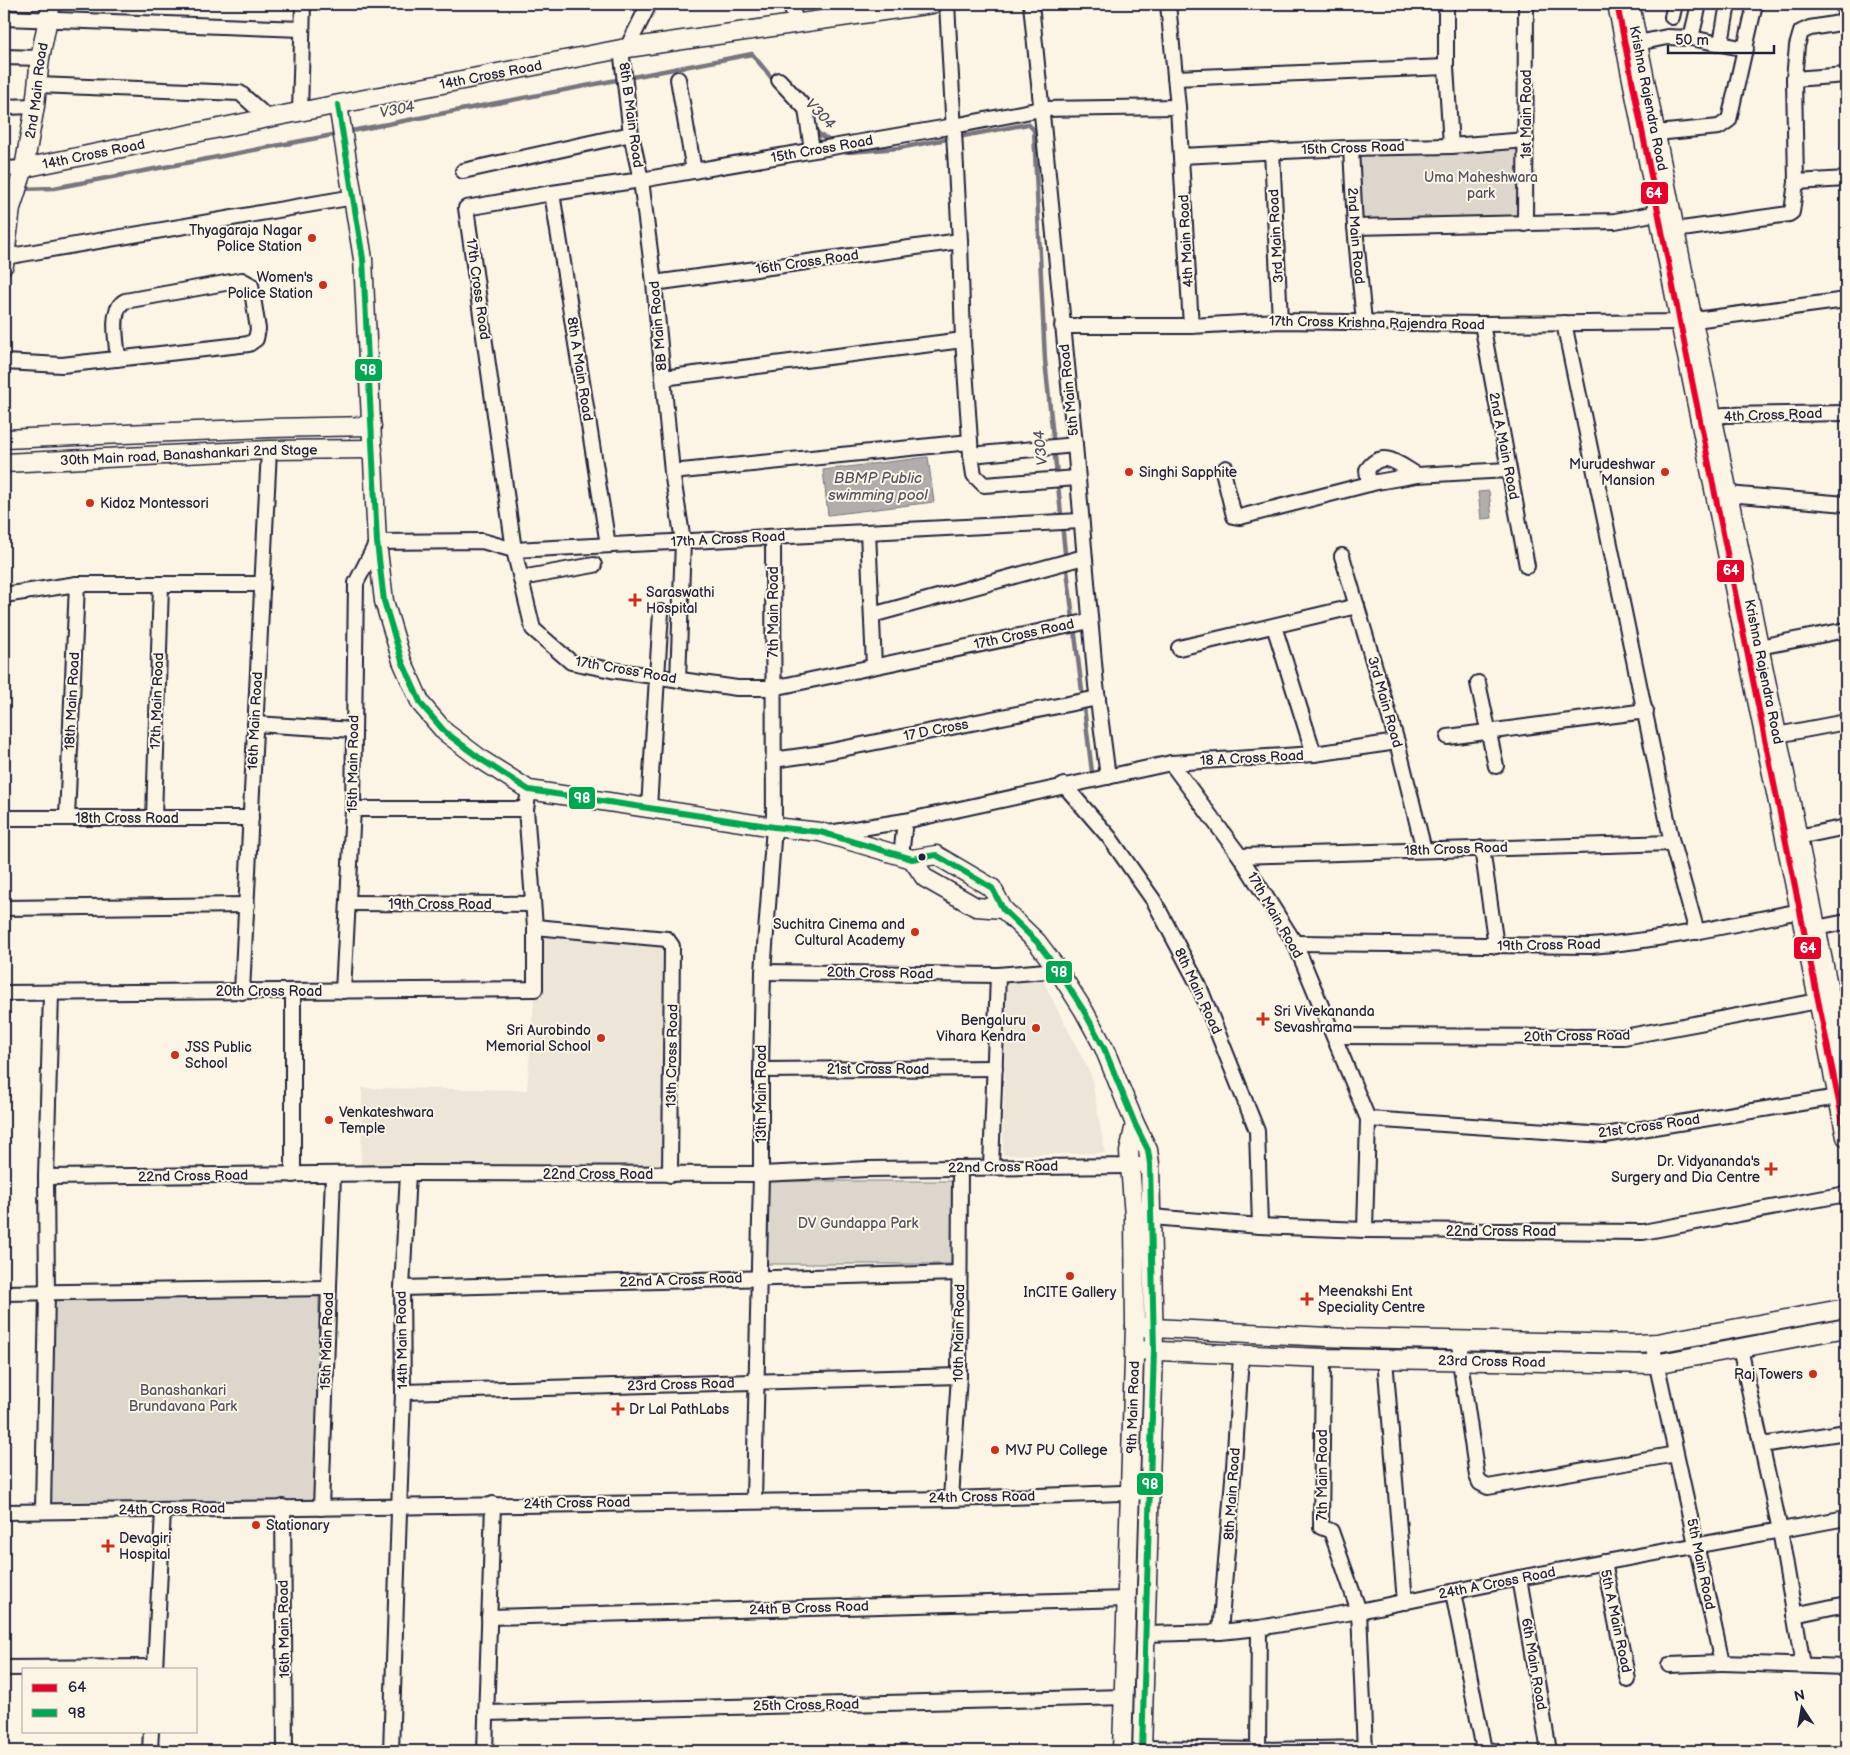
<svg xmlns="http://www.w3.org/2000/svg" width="1850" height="1755" font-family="'Balsamiq Sans',sans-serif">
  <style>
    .built { fill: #ece5d8 }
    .green { fill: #dcd6cc; stroke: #7f7c84 }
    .water { fill: #b2adab; stroke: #78757e }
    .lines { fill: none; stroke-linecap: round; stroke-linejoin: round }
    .stream { stroke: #78757e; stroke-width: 4.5 }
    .minor-casing { stroke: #22223b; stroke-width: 18 }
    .major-casing { stroke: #22223b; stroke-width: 21 }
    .minor { stroke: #fcf5e5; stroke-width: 14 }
    .major { stroke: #fcf5e5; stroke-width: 18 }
    .bus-1-casing { stroke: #fcf5e5; stroke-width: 10 }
    .bus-2-casing { stroke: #fcf5e5; stroke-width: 10 }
    .bus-1 { stroke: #e4002b; stroke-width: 6 }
    .bus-2 { stroke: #00a651; stroke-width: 6 }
    .poi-dot { fill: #c8321e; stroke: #fcf5e5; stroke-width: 2 }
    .bus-dot { fill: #22223b; stroke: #fcf5e5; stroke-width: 2 }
    .labels { text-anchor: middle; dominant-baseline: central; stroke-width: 4; stroke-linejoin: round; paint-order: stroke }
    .street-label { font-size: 14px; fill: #22223b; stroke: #fcf5e5 }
    .park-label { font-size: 14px; fill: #504f5f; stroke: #fcf5e5 }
    .poi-label { font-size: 14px; fill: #22223b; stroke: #fcf5e5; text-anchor: start }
    .water-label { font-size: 15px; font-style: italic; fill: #545362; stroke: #fcf5e5 }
    .line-badge { stroke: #fcf5e5; stroke-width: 2 }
    .badge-label { font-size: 14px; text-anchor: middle; font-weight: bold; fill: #fff }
  </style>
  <rect width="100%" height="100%" fill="#fcf5e5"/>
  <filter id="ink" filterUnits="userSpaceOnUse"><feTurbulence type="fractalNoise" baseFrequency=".02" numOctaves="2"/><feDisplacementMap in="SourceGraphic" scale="10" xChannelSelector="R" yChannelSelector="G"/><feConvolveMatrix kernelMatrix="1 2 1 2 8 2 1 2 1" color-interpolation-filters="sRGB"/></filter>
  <g filter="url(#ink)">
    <g class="built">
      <polygon points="535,927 667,939 670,1175 361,1177 362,1088 527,1090 535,989"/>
      <polygon points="1041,977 1091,1075 1105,1153 1003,1155 1007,981"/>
    </g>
    <g class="green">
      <polygon points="1526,144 1525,224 1355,227 1351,148"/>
      <rect x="764" y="1181" width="188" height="83"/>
      <polygon points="48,1293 319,1293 318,1504 47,1503"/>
    </g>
    <g class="water">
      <polygon points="928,457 934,502 828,515 823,470"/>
      <polygon points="1489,491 1492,518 1481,519 1478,492"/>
    </g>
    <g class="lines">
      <g class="stream">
        <polyline points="812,126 820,135 833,143"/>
        <polyline points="346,132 752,54 775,82"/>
        <polyline points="845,149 849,152 899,148 1028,124 1034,130 1045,360 1066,562 1092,772"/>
        <polyline points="4,189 13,189"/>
        <polyline points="21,189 54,188 338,134"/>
      </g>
      <defs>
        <g id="minor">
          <polyline points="791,4 796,23"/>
          <polyline points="947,4 960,241 963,340 971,455 1075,445"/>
          <polyline points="1031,4 1075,445 1096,685 1108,777"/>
          <polyline points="1168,4 1178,107 1191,326"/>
          <polyline points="1446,4 1446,67 1451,146"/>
          <polyline points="1844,4 1846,22"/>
          <polyline points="1672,17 1675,4"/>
          <polyline points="4,18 301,29"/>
          <polyline points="1846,22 1810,28 1801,32 1797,46 1794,79 1846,75"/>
          <polyline points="1691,38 1699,4"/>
          <polyline points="1638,43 1667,37 1691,38 1746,49"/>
          <polyline points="1721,43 1728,4"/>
          <polyline points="627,48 649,4"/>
          <polyline points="621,49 631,134 641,180 654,283 672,472 683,541 678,680"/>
          <polyline points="4,57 40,58"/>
          <polyline points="1175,78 1446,67"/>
          <polyline points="678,79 694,171"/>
          <polyline points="1794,79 1796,182"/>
          <polyline points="779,80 806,109 812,150"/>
          <polyline points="38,85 240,93 268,118"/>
          <polyline points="4,107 35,106"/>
          <polyline points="300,112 303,4"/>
          <polyline points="1656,133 1719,127 1729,120 1755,4"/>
          <path id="s1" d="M 1351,148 L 1355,227 L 1364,322"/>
          <polyline points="1272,151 1280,321"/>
          <polyline points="1181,156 1346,148 1451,146 1526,140"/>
          <polyline points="4,169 24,168"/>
          <polyline points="463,171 631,134"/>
          <polyline points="552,193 608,545"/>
          <polyline points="1525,224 1526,4"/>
          <polyline points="1355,227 1615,221 1658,213"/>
          <polyline points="1675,230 1789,214 1792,212 1796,182 1846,179"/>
          <polyline points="5,257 354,197"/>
          <polyline points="654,283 960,241"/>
          <polyline points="1564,323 1672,843 1697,932"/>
          <polyline points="1482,324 1527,566"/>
          <polyline points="1062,326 1191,326 1280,321 1482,324 1680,322 1846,300"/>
          <path d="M 4,362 L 62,365 L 249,344 L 256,339 L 258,329 L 251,285 L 242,280 L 125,301 C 109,309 117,343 118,359"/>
          <polyline points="663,378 963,340"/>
          <polyline points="1702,419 1724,415 1846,413"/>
          <polyline points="971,455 974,475 984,485 1077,478"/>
          <polyline points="1226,468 1223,471 1234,516 1240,517 1377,482 1417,475 1508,470"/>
          <polyline points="672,472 970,442"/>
          <path d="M 1369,484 L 1367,470 C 1382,448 1399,464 1417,475"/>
          <polyline points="1728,494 1846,504"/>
          <polyline points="868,532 874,666"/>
          <polyline points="1342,556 1397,742 1424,850"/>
          <polyline points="521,578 594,565"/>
          <polyline points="4,595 77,584 262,584"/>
          <polyline points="872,615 1084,557"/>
          <polyline points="1090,621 773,688 737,688 611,670 571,662 533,629 514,550 466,208 552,193 641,180 954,126 1041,109 1178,107"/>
          <polyline points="1274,626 1314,754"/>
          <polyline points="1759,647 1846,630"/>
          <polyline points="1179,648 1357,606"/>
          <polyline points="1478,683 1496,766"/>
          <polyline points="255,724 354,730"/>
          <polyline points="1777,735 1846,722"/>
          <polyline points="1448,737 1646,711"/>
          <polyline points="773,760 816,754 1098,698"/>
          <polyline points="1171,763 1240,856 1295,943 1368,1119 1365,1230"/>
          <polyline points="1064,785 1109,837 1154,901 1199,986 1257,1131 1260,1226"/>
          <polyline points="649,808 661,612"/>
          <polyline points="353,809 526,809"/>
          <polyline points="4,818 251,818"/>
          <polyline points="67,818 77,584"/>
          <polyline points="154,818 161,584"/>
          <polyline points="829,833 905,821 1171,763 1314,754 1397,742"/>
          <polyline points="1798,837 1846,827"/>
          <polyline points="1482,848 1496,946"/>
          <polyline points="901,856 905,821"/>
          <polyline points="1240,856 1672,843"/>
          <polyline points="348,903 533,904"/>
          <polyline points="4,908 247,905"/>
          <polyline points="535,927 667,939 672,946 670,1175"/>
          <polyline points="1816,928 1846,922"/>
          <path d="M 1295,943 L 1591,946 C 1662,940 1731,925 1800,911"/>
          <polyline points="763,972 998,975 1058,970"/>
          <polyline points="343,991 353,809 356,583 377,542 482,541 514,550 1081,521"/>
          <polyline points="242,992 269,450"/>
          <polyline points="4,993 535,989 535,927 526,809 529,790"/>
          <polyline points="1831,1001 1846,998"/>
          <polyline points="1334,1036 1624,1037 1818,1001"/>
          <polyline points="761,1070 995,1068"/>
          <polyline points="1368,1119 1605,1135 1838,1097"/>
          <polyline points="991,1167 998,975"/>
          <polyline points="293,1175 293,991"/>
          <polyline points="46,1177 408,1173 761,1174 868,1169 1130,1166 1150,1164"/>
          <polyline points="1152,1217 1260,1226 1365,1230 1643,1232 1846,1194"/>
          <polyline points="402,1288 959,1273"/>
          <polyline points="4,1293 329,1288"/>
          <polyline points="1460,1341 1460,1361 1477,1476 1480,1483 1488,1487 1676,1454"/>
          <polyline points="1652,1343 1722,1663 1846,1667"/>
          <polyline points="1740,1348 1780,1530 1803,1665"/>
          <polyline points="1323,1358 1321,1527 1331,1531 1359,1611 1365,1751"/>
          <polyline points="1385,1359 1405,1602"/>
          <path id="s2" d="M 403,1392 L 959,1376"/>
          <polyline points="1762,1445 1846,1432"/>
          <polyline points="951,1499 959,1376 960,1168"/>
          <polyline points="754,1501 761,1174 761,1070 763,972 774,827 773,537"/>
          <polyline points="283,1507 285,1751"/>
          <polyline points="321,1508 333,1175"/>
          <polyline points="43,1510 47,1292 46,1177 51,993"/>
          <polyline points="4,1512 951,1499 1150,1492"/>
          <polyline points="1604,1562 1628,1680"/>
          <polyline points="1519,1578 1549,1751"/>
          <polyline points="1453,1592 1484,1750 1494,1751"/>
          <polyline points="1794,1615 1846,1604"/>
          <polyline points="489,1617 1128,1599"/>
          <polyline points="1220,1632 1234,1467 1241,1356"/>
          <polyline points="1146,1634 1220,1632 1259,1628 1359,1611 1519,1578 1846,1518"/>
          <polyline points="1669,1665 1722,1663"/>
          <polyline points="4,1668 155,1667"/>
          <polyline points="155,1669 163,1511"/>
          <polyline points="486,1713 1125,1697"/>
          <polyline points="1142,1748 1258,1750 1365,1748"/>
          <polyline points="1258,1750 1259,1628"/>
          <polyline points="150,1751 151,1731"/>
          <polyline points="391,1751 403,1392 402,1288 408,1173"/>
          <polyline points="485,1751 493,1504"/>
        </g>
        <g id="major">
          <polyline points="1617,4 1680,322 1846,1137"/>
          <path id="s3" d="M 1630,4 L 1693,321 L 1846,1074"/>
          <polyline points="338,105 363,259 377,542 384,601 402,661 421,704 445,732 482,760 529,790 774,827 820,832 912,859 936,855 992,888 1003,909 1037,942 1058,970 1084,1011 1104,1048 1135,1124 1148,1150 1150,1164 1154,1349 1142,1751"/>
          <path id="s4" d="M 24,168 L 268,118 L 621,49 L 932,4"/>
          <path id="s5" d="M 4,265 L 11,208 L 24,168 L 35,106 L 40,58 L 51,4"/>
          <polyline points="4,439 270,428 372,426"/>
          <path id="s6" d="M 4,463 L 269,450 L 373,449"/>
          <polyline points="912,859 925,878 976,907 1003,909"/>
          <polyline points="1135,1326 1154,1328 1347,1338 1636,1344 1657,1343 1846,1308"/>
          <path id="s7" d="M 1134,1350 L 1323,1358 L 1655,1364 L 1846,1328"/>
          <path id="s8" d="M 1122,1751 L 1135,1326 L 1134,1216 L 1129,1152 L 1135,1124"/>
        </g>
      </defs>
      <use href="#minor" class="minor-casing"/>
      <use href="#major" class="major-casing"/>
      <use href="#minor" class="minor"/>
      <use href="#major" class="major"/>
      <defs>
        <polyline id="bus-1" points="1617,4 1680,322 1846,1137"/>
        <polyline id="bus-2" points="338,105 363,259 377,542 384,601 402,661 421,704 445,732 482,760 529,790 774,827 820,832 912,859 936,855 992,888 1003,909 1037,942 1058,970 1084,1011 1104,1048 1135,1124 1148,1150 1150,1164 1154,1349 1142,1751"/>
      </defs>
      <use href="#bus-1" class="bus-1-casing"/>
      <use href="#bus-2" class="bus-2-casing"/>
      <use href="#bus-1" class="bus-1"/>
      <use href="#bus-2" class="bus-2"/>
    </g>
  </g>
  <g class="poi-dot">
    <circle cx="312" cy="238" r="5"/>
    <circle cx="323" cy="285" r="5"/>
    <circle cx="1129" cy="472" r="5"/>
    <circle cx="1665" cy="472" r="5"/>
    <circle cx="90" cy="503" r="5"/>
    <path d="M632.5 592.5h5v5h5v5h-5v5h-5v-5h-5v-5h5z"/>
    <circle cx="915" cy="932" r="5"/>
    <path d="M1260.5 1011.5h5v5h5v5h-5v5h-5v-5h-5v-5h5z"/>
    <circle cx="1036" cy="1028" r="5"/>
    <circle cx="601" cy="1038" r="5"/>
    <circle cx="175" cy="1055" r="5"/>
    <circle cx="329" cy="1120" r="5"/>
    <path d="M1768.5 1161.5h5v5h5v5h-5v5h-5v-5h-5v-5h5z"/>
    <circle cx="1070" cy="1276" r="5"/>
    <path d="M1304.5 1291.5h5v5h5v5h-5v5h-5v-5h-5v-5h5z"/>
    <circle cx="1813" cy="1374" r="5"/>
    <path d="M615.5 1401.5h5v5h5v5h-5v5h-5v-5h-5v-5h5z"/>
    <circle cx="995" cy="1450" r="5"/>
    <circle cx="256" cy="1525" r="5"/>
    <path d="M105.5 1538.5h5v5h5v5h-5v5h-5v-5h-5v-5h5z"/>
  </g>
  <circle class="bus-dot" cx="922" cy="857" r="4.5"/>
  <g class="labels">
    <g class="street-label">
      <text stroke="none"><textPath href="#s4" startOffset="476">14th Cross Road</textPath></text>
      <text stroke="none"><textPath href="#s5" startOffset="178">2nd Main Road</textPath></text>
      <text stroke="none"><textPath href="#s3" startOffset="96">Krishna Rajendra Road</textPath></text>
      <text transform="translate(1526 114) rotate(-90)">1st Main Road</text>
      <text transform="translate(631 115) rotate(82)">8th B Main Road</text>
      <text transform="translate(1353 148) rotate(-2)">15th Cross Road</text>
      <text transform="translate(822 149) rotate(-10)">15th Cross Road</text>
      <text stroke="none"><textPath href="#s4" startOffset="71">14th Cross Road</textPath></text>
      <text stroke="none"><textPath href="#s1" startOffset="88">2nd Main Road</textPath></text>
      <text transform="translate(1276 236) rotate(-93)">3rd Main Road</text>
      <text transform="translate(1186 241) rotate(-93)">4th Main Road</text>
      <text transform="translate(807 262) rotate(-8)">16th Cross Road</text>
      <text transform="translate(478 289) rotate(82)">17th Cross Road</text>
      <text transform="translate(1377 323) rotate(1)">17th Cross Krishna Rajendra Road</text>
      <text transform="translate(658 326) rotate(-95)">8B Main Road</text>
      <text transform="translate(580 369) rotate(81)">8th A Main Road</text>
      <text transform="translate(1069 390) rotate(-96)">5th Main Road</text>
      <text transform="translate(1773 415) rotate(-2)">4th Cross Road</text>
      <text transform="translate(1504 446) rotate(79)">2nd A Main Road</text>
      <text stroke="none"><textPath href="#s6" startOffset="185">30th Main road, Banashankari 2nd Stage</textPath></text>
      <text transform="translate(728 539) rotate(-3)">17th A Cross Road</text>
      <text transform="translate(773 612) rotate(-90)">7th Main Road</text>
      <text transform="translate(1024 634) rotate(-12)">17th Cross Road</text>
      <text transform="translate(626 670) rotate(10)">17th Cross Road</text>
      <text stroke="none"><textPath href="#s3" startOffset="681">Krishna Rajendra Road</textPath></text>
      <text transform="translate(72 701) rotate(-87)">18th Main Road</text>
      <text transform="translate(157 701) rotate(-88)">17th Main Road</text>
      <text transform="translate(1385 702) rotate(74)">3rd Main Road</text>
      <text transform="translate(255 721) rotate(-87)">16th Main Road</text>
      <text transform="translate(936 730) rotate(-11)">17 D Cross</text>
      <text transform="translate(1252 758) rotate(-3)">18 A Cross Road</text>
      <text transform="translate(353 764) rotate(-89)">15th Main Road</text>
      <text x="127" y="818">18th Cross Road</text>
      <text transform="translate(1456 849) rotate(-2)">18th Cross Road</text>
      <text x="440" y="904">19th Cross Road</text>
      <text transform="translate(1275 915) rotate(60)">17th Main Road</text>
      <text transform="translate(1549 945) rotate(-1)">19th Cross Road</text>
      <text transform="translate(880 973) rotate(1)">20th Cross Road</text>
      <text x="269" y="991">20th Cross Road</text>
      <text transform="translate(1198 991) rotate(65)">8th Main Road</text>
      <text transform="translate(1577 1036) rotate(-1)">20th Cross Road</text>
      <text transform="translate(672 1056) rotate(-89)">13th Cross Road</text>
      <text x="878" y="1069">21st Cross Road</text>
      <text transform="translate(761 1094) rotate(-90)">13th Main Road</text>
      <text transform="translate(1649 1126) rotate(-8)">21st Cross Road</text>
      <text transform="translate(1003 1167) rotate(-1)">22nd Cross Road</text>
      <text x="598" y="1174">22nd Cross Road</text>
      <text transform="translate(193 1176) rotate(-1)">22nd Cross Road</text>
      <text x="1501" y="1231">22nd Cross Road</text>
      <text transform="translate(681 1280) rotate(-2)">22nd A Cross Road</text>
      <text transform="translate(959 1333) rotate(-89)">10th Main Road</text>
      <text transform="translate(402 1340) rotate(-91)">14th Main Road</text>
      <text transform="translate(327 1341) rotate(-88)">15th Main Road</text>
      <text stroke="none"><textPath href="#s7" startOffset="358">23rd Cross Road</textPath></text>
      <text stroke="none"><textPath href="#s2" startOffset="278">23rd Cross Road</textPath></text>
      <text stroke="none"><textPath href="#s8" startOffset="344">9th Main Road</textPath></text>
      <text transform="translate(1322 1475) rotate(-90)">7th Main Road</text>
      <text transform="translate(1232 1494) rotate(-86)">8th Main Road</text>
      <text transform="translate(982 1497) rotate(-1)">24th Cross Road</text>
      <text transform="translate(577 1503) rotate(-1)">24th Cross Road</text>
      <text transform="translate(172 1509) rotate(-1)">24th Cross Road</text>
      <text transform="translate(1701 1564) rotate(78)">5th Main Road</text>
      <text transform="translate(1497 1583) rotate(-11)">24th A Cross Road</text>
      <text transform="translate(809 1608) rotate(-2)">24th B Cross Road</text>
      <text transform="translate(1616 1621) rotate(78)">5th A Main Road</text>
      <text transform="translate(284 1629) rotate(-91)">16th Main Road</text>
      <text transform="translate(1534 1664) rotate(80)">6th Main Road</text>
      <text transform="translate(806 1705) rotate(-1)">25th Cross Road</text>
    </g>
    <g class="park-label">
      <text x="1481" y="177">Uma Maheshwara<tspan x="1481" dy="16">park</tspan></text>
      <text x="858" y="1223">DV Gundappa Park</text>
      <text x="183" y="1390">Banashankari<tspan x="183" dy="16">Brundavana Park</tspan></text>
    </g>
    <g class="poi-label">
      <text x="302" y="230" text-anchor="end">Thyagaraja Nagar<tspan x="302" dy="16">Police Station</tspan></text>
      <text x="313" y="277" text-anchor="end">Women's<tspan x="313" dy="16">Police Station</tspan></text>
      <text x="1655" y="464" text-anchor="end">Murudeshwar<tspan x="1655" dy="16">Mansion</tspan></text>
      <text x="1139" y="472">Singhi Sapphite</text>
      <text x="100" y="503">Kidoz Montessori</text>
      <text x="646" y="592">Saraswathi<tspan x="646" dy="16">Hospital</tspan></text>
      <text x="905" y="924" text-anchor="end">Suchitra Cinema and<tspan x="905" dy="16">Cultural Academy</tspan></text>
      <text x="1274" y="1011">Sri Vivekananda<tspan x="1274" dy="16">Sevashrama</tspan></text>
      <text x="1026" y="1020" text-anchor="end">Bengaluru<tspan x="1026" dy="16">Vihara Kendra</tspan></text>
      <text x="591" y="1030" text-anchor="end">Sri Aurobindo<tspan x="591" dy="16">Memorial School</tspan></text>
      <text x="185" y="1047">JSS Public<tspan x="185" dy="16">School</tspan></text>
      <text x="339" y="1112">Venkateshwara<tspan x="339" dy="16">Temple</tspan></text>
      <text x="1760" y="1161" text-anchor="end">Dr. Vidyananda's<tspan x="1760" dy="16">Surgery and Dia Centre</tspan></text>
      <text x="1318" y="1291">Meenakshi Ent<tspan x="1318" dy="16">Speciality Centre</tspan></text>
      <text x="1070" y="1292" text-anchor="middle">InCITE Gallery</text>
      <text x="1803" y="1374" text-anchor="end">Raj Towers</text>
      <text x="629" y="1409">Dr Lal PathLabs</text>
      <text x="1005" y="1450">MVJ PU College</text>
      <text x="266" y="1525">Stationary</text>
      <text x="119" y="1538">Devagiri<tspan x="119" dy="16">Hospital</tspan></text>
    </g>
    <g class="water-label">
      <text transform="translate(397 110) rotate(-11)">V304</text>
      <text transform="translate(820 114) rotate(46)">V304</text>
      <text transform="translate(1041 448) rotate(-96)">V304</text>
      <text x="878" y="478">BBMP Public<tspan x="878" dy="17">swimming pool</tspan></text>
    </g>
  </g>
  <g class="line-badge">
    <rect x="1640" y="181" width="29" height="24" rx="5" fill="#e4002b"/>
    <rect x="354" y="358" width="29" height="24" rx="5" fill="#00a651"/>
    <rect x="1716" y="559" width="29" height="24" rx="5" fill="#e4002b"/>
    <rect x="568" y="786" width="28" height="24" rx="5" fill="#00a651"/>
    <rect x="1793" y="936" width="29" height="24" rx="5" fill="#e4002b"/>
    <rect x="1045" y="960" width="28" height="24" rx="5" fill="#00a651"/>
    <rect x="1136" y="1472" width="28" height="24" rx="5" fill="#00a651"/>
  </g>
  <g class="badge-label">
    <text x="1654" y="198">64</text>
    <text x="368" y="375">98</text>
    <text x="1731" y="575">64</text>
    <text x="582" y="803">98</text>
    <text x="1808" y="953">64</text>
    <text x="1059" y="977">98</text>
    <text x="1150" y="1489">98</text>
  </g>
  <rect width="1850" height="1755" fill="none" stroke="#fcf5e5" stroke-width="20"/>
  <rect x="10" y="10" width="1830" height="1735" fill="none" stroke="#22223b" stroke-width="2" filter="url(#ink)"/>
  <rect x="22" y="1668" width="175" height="65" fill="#fcf5e5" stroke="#a5a1a1"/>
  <rect x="32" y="1684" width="25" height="8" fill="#e4002b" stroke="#a5a1a1"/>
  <text x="68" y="1692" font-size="15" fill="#22223b">64</text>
  <rect x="32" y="1709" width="25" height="8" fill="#00a651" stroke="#a5a1a1"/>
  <text x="68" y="1718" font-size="15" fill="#22223b">98</text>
  <g transform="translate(1802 1708) rotate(348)" stroke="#fcf5e5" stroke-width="4" paint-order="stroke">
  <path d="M0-4L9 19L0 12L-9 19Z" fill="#22223b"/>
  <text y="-8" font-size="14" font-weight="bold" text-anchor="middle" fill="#22223b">N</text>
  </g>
  <path d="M1668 45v8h106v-8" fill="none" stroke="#22223b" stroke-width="2.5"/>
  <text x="1675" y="45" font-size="15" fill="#22223b" stroke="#fcf5e5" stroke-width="4" paint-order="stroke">50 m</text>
</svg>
